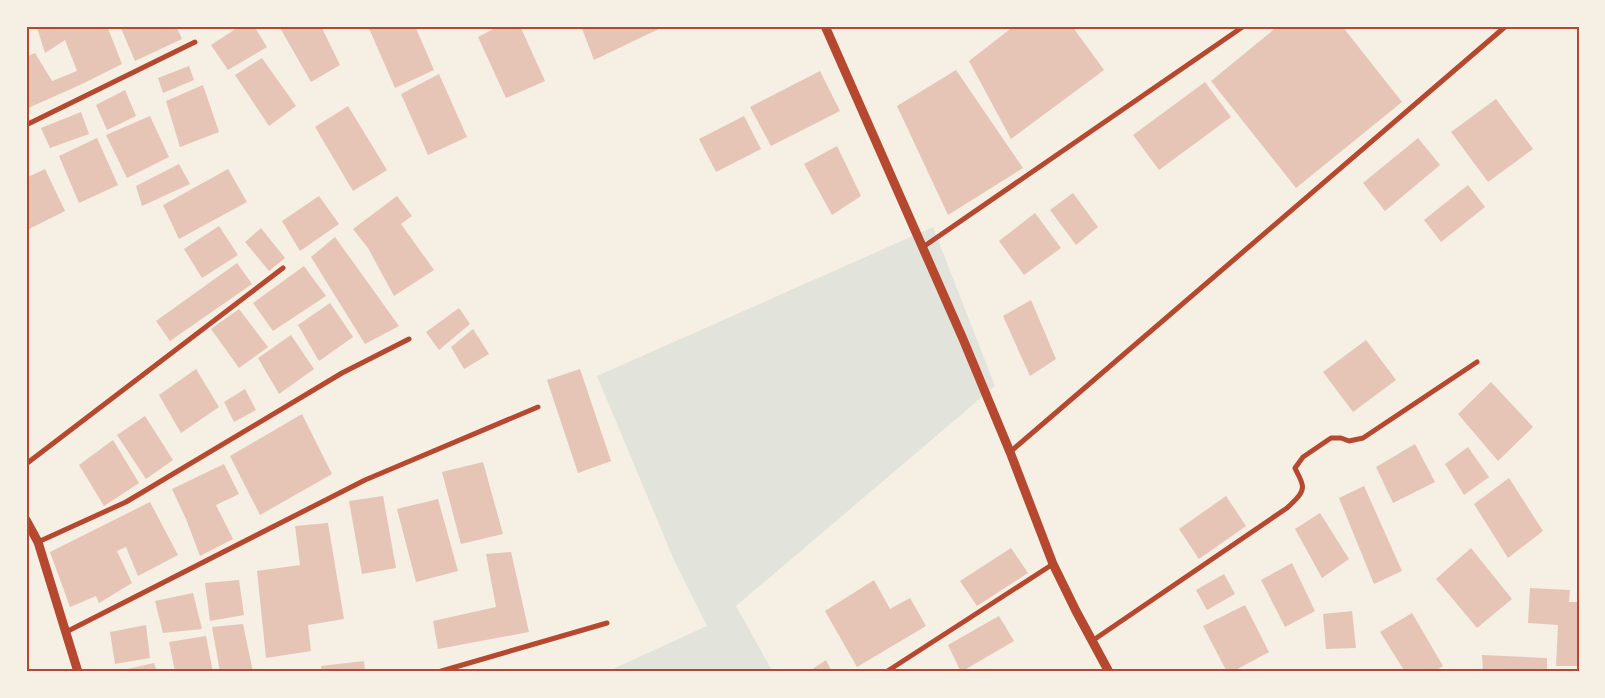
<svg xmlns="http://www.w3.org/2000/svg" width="1605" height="698" font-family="'Fira Sans Condensed',sans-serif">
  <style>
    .green { fill: #e2e4dc }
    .building { fill: #e6c5b7 }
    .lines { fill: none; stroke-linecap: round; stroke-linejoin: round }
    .minor { stroke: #b5482f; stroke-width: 5 }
    .tertiary { stroke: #b5482f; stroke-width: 9 }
    .neatline { fill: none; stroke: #b5482f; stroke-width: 2 }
  </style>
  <rect width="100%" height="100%" fill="#f6efe4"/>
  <polygon class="green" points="933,227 995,386 736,606 773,672 606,672 707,626 674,560 597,376"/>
  <g class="building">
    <polygon points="41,26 107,26 122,64 82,84 26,109 26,57 35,53 52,81 77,71 65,40 45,53 37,28"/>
    <polygon points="120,26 176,26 182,39 135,61"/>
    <polygon points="240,26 254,26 267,47 228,70 211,45"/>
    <polygon points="279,26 321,26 340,65 311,82"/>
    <polygon points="368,26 415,26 434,70 395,88"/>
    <polygon points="499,26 520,26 545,81 506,98 478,37"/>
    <polygon points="581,26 665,26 594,60"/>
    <polygon points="1014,26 1072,26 1104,70 1011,139 969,61"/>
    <polygon points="1278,26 1342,26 1402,102 1296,188 1211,81"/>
    <polygon points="262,58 296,106 269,126 235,75"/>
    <polygon points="189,66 194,80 163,93 158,78"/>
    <polygon points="956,70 1023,168 948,215 897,106"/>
    <polygon points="820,71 840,111 771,146 750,107"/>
    <polygon points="439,74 467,137 428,155 401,94"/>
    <polygon points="1205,82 1231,117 1159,170 1133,135"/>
    <polygon points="203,85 219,132 180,147 166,101"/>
    <polygon points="125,90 136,116 107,130 96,105"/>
    <polygon points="1496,99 1533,149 1488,182 1451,132"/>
    <polygon points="348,106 387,170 353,191 315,127"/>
    <polygon points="81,112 89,134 50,148 41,128"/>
    <polygon points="150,116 169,157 127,178 106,135"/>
    <polygon points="744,116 761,149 716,172 699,139"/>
    <polygon points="97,138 118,185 79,203 59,156"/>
    <polygon points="1418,138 1440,165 1385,211 1363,183"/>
    <polygon points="837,146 861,196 832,215 804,164"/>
    <polygon points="179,164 190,184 142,206 136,186"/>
    <polygon points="45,169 65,211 27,230 26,178"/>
    <polygon points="228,169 247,202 179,239 163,205"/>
    <polygon points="1468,185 1485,207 1441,242 1424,220"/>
    <polygon points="1073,193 1098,227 1076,245 1050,210"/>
    <polygon points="319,196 339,224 300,251 282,221"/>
    <polygon points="397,196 412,216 401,224 434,270 394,296 368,248 353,229"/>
    <polygon points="1035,213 1061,248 1024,275 999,241"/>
    <polygon points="219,226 238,255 202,278 184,249"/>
    <polygon points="261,228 285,258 269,271 245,242"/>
    <polygon points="335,237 399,326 365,344 311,257"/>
    <polygon points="237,263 252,284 170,341 156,321"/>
    <polygon points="304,266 326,296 273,331 253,303"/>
    <polygon points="1031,300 1056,359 1030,376 1003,316"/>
    <polygon points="330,303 353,337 319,361 298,325"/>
    <polygon points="459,308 470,324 439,350 426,332"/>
    <polygon points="239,309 268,347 239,368 211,329"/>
    <polygon points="473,329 489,354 464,369 451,347"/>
    <polygon points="291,335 314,369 279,394 258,358"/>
    <polygon points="1366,340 1396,380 1353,412 1323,372"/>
    <polygon points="196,369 219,407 181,433 159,395"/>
    <polygon points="580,369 611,461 578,473 547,380"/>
    <polygon points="1491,382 1533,427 1498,461 1458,414"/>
    <polygon points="245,389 256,410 234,422 224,402"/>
    <polygon points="302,414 332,474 260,515 230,456"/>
    <polygon points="145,416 173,460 146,479 117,435"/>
    <polygon points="113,440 139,483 104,506 79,465"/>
    <polygon points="1415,444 1435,482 1393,503 1376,467"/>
    <polygon points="1468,447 1489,477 1464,495 1445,464"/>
    <polygon points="483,462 503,534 461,544 442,472"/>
    <polygon points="224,464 239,494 216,505 233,539 200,556 186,519 172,489"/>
    <polygon points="1509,478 1543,531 1508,558 1474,504"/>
    <polygon points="1364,486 1402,571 1374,584 1339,498"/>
    <polygon points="383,496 396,568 362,574 349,501"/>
    <polygon points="1226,496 1246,526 1199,559 1179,529"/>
    <polygon points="438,499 458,571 416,582 397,509"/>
    <polygon points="150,502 178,555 138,576 126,547 117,551 132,583 99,603 96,596 70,607 50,552"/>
    <polygon points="1320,513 1349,559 1322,578 1295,529"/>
    <polygon points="328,523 344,619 308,625 311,651 266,658 257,571 300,565 295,526"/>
    <polygon points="1011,548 1028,573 977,606 960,581"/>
    <polygon points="1471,548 1512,599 1477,628 1436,579"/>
    <polygon points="511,552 529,632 438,649 433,621 496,607 486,554"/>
    <polygon points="1292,563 1315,611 1285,627 1261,580"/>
    <polygon points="1224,574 1235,594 1207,610 1196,590"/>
    <polygon points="239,580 244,615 210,621 205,583"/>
    <polygon points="874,580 890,609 910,598 926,626 857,667 825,611"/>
    <polygon points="1530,588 1570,590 1569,602 1579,602 1579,666 1556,666 1558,625 1528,623"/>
    <polygon points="193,593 202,629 163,633 155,601"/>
    <polygon points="1245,605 1269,652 1232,672 1227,672 1203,626"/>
    <polygon points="1352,611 1356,648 1326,649 1323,614"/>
    <polygon points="1412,613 1443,666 1434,672 1405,672 1380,632"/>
    <polygon points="999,616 1014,641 961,672 948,645"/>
    <polygon points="243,624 253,672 220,672 212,627"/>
    <polygon points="146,625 150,658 115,664 110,632"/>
    <polygon points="206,636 213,672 175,672 169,642"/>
    <polygon points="1482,655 1547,658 1547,672 1483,672"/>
    <polygon points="826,660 832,672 808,672"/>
    <polygon points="364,661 365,672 322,672 321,666"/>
    <polygon points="154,663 157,672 118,672 118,671"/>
  </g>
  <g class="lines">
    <g class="minor">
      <polyline points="26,125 195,42"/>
      <polyline points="923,247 1244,26"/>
      <polyline points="1010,452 1506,26"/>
      <polyline points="26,464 283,268"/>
      <polyline points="38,542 126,502 342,373 409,339"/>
      <polyline points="66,632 365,480 538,407"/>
      <path d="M 1092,641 L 1287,508 C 1293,502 1305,493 1302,484 C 1301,479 1297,473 1295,468 L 1303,457 L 1331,438 L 1341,438 L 1349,441 L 1363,438 L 1477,362"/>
      <polyline points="438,672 607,623"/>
      <polyline points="886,672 1053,564"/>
    </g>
    <g class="tertiary">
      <polyline points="825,26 963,339 1010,452 1053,564 1076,611 1109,672"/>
      <polyline points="26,520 38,542 78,672"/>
    </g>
  </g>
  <rect width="1605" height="698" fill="none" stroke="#f6efe4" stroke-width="55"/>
  <rect x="28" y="28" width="1550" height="642" class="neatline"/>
</svg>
